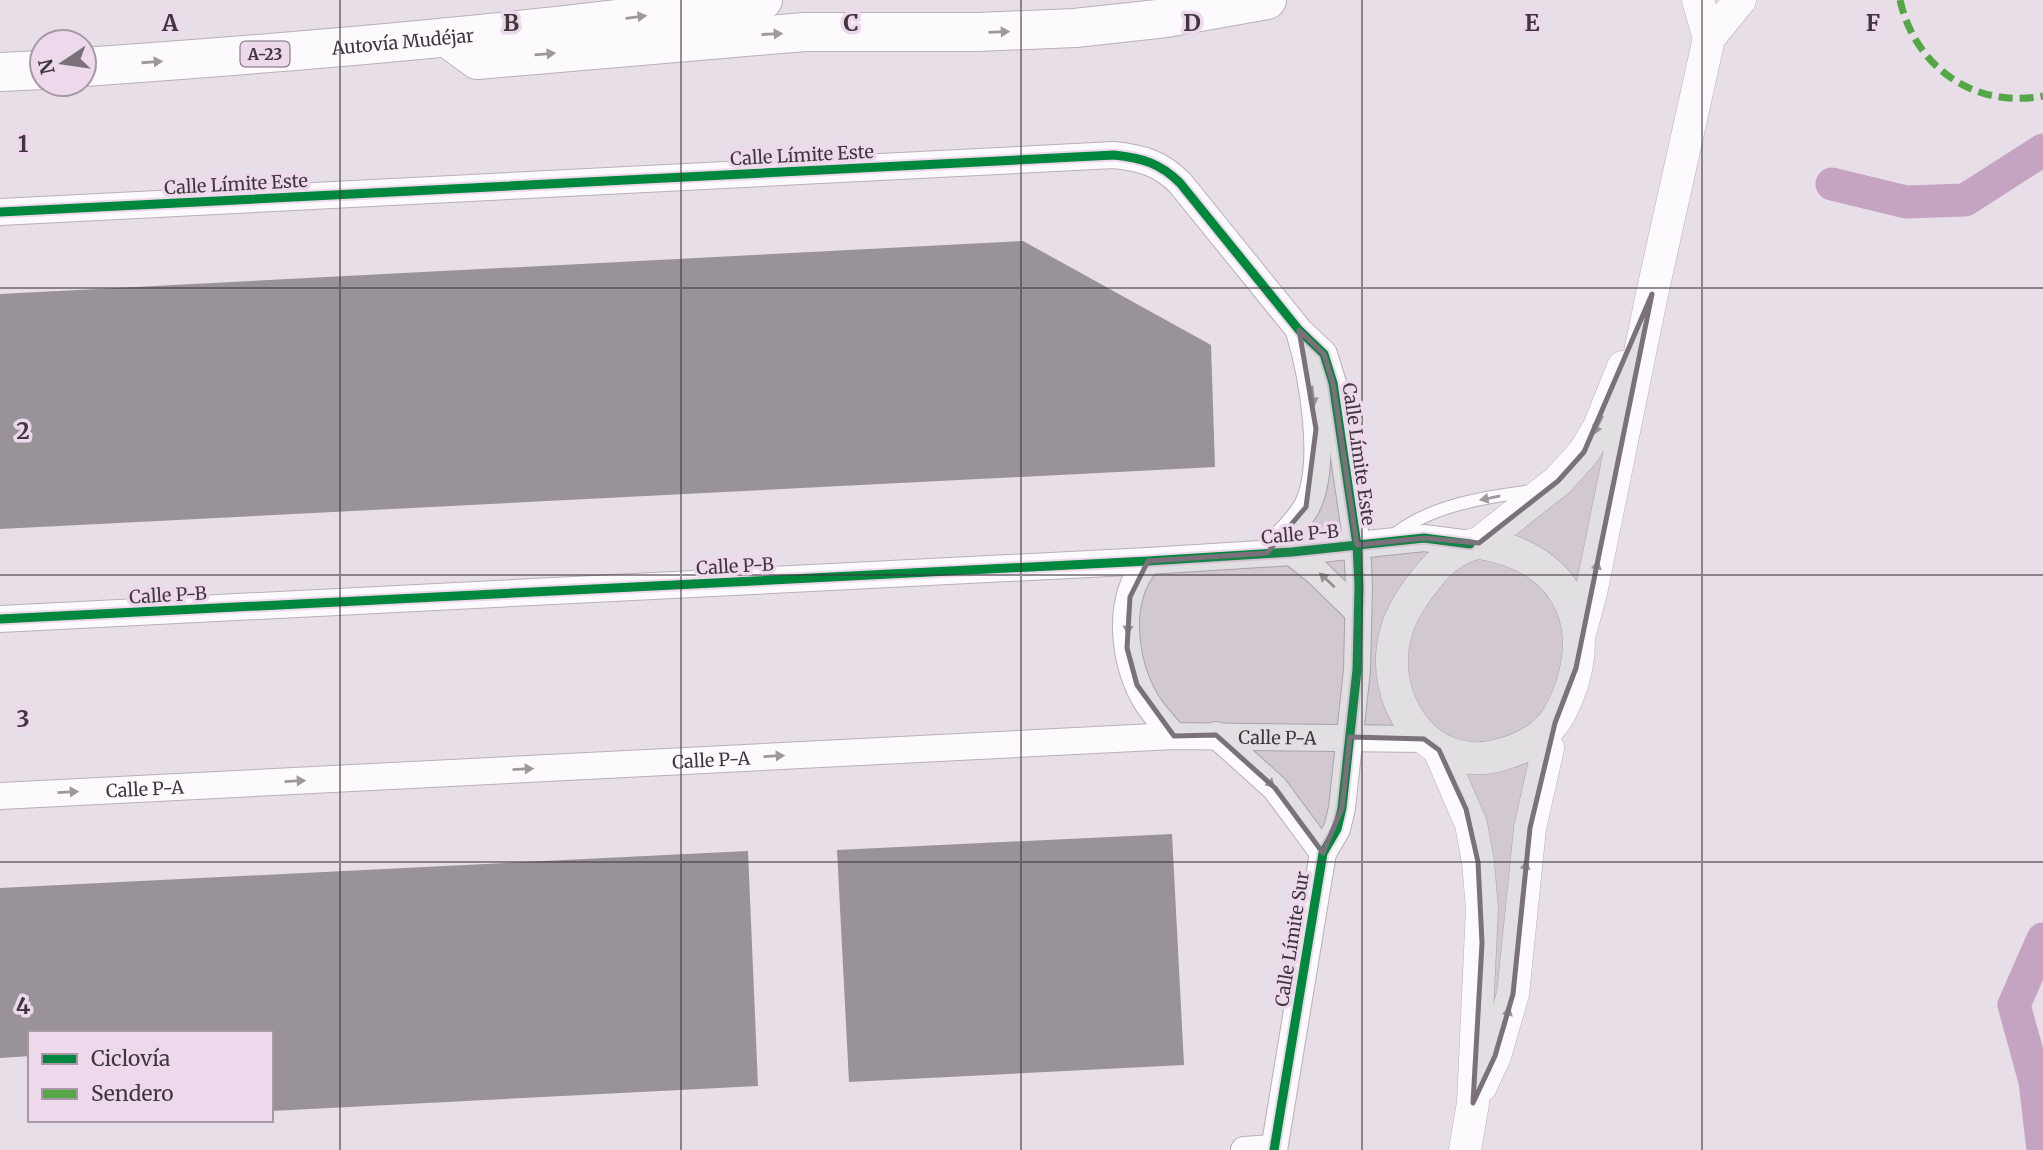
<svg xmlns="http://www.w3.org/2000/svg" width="2043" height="1150" font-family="Merriweather,serif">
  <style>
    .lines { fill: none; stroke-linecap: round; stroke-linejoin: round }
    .canal { stroke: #c4a4c2; stroke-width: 33 }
    .building { fill: #999299 }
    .service-casing { stroke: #b7b0b7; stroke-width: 14 }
    .minor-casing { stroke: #b7b0b7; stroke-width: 28 }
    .tertiary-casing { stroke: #b7b0b7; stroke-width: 33 }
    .motorway-casing { stroke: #b7b0b7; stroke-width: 40 }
    .service { stroke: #fcfafc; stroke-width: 12 }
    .minor { stroke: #fcfafc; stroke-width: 26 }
    .tertiary { stroke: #fcfafc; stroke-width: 32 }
    .motorway { stroke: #fcfafc; stroke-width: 38 }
    .quiet { stroke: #54a646; stroke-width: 7; stroke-dasharray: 14 7; stroke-linecap: butt }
    .cycleway-casing { stroke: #edd9eb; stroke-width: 13 }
    .cycleway { stroke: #00873e; stroke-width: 9 }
    .oneway { fill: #9e989d }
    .marked { fill: #7a717a; fill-opacity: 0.2; stroke: #7a717a; stroke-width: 5; stroke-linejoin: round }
    .grid { fill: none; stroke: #3f373e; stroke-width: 2; stroke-opacity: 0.55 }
    .labels { text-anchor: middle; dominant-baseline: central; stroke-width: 7; stroke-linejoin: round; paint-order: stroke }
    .shield { fill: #edd9eb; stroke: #736872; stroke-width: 2 }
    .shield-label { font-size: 16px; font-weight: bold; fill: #3f373e }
    .street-label { font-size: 18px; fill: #3f373e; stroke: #edd9eb }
    .grid-label { font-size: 23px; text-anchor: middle; font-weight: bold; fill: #3f373e; stroke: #edd9eb; stroke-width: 7; stroke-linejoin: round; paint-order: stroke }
  </style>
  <rect width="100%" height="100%" fill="#e8dee8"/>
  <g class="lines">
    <g class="canal">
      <polyline points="1832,184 1906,202 1965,200 2043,150"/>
      <polyline points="2043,1150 2035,1081 2014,1005 2043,939"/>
    </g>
  </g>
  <g class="building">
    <polygon points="1023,241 1211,345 1215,467 0,529 0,294"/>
    <polygon points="1172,834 1184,1065 849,1082 837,850"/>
    <polygon points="748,851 758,1086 271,1111 271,1033 30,1033 30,1056 0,1058 0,888"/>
  </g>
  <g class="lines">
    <defs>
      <path id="service" d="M 1394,535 C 1431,505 1486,497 1532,491"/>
      <g id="minor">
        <path d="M 0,212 L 1114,155 C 1142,158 1160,163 1180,183 L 1299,330 L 1324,354 L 1333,383 L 1357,545 L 1359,586 L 1357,670 L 1342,808 L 1337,829 L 1323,853 L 1274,1150"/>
        <polyline points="1292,552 1318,573 1358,612"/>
        <path d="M 1267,553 C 1280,539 1296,525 1306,508 C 1329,466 1312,375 1299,331"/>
        <path d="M 1148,561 C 1144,567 1139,573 1136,579 C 1118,616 1126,667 1146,701 C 1154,714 1164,724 1174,736"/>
        <polyline points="0,619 1148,561 1292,552 1424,538 1470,544"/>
        <polyline points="1216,735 1275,788 1323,853"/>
        <path id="s1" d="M 0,796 L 1174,736 L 1424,739"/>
        <polyline points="1244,1150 1274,1148"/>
      </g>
      <g id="tertiary">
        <polyline points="1698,0 1709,38"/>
        <path d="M 1479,543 C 1573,557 1602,633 1560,713 C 1547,737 1525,748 1500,755 C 1427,775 1377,699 1396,632 C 1402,610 1416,591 1431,573 C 1443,559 1460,546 1479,543 Z"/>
        <polyline points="1479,543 1558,481 1584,452 1599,427 1623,367"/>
        <polyline points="1579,637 1591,593 1652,294 1709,38 1740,0"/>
        <polyline points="1439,750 1471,824 1478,862 1482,908 1473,1103 1465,1150"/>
        <polyline points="1481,1086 1495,1056 1513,994 1530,828 1548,748"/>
      </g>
      <g id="motorway">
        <polyline points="446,37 477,60 805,32 977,32 1075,28 1166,18 1267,0"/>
        <path id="s2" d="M 84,67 C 311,51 538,32 763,0"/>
        <polyline points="0,72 42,70"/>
      </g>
    </defs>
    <use href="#service" class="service-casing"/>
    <use href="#minor" class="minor-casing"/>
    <use href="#tertiary" class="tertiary-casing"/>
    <use href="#motorway" class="motorway-casing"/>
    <use href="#service" class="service"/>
    <use href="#minor" class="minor"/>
    <use href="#tertiary" class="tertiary"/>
    <use href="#motorway" class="motorway"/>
    <path class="quiet" d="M 1900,0 C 1915,67 1974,109 2043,96"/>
    <defs>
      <g id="cycleway">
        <path d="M 0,212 L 1114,155 C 1142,158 1160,163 1180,183 L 1299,330 L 1324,354 L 1333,383 L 1357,545 L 1359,586 L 1357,670 L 1342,808 L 1337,829 L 1323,853 L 1274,1150"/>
        <polyline points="0,619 1148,561 1292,552 1424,538 1470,544"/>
      </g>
    </defs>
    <use href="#cycleway" class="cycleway-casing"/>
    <use href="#cycleway" class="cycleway"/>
  </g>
  <defs><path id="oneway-solid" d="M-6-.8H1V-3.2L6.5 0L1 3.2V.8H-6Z" transform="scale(1.75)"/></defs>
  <g class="oneway">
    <use href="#oneway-solid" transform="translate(636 17) rotate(-7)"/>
    <use href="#oneway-solid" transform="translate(999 32) rotate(-2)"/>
    <use href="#oneway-solid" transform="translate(772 34) rotate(-3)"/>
    <use href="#oneway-solid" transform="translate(545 54) rotate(-5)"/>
    <use href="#oneway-solid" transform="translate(152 62) rotate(-4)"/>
    <use href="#oneway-solid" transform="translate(1313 396) rotate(84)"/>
    <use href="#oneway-solid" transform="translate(1598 425) rotate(116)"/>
    <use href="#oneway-solid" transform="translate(1490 498) rotate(168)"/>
    <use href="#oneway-solid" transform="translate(1596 571) rotate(-79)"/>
    <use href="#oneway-solid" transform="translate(1327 580) rotate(-137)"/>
    <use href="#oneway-solid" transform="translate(1128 624) rotate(92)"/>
    <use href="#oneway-solid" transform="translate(774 756) rotate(-3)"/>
    <use href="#oneway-solid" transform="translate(523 769) rotate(-3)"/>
    <use href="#oneway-solid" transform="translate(1267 780) rotate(45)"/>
    <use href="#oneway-solid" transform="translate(295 781) rotate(-3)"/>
    <use href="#oneway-solid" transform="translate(68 792) rotate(-3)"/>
    <use href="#oneway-solid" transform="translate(1525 871) rotate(-83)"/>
    <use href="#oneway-solid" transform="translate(1507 1017) rotate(-76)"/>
  </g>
  <path class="marked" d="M 1652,294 L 1576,668 L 1555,723 L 1530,828 L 1513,994 L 1495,1056 L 1473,1103 L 1482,943 L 1478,862 L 1466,809 L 1439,750 L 1424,739 L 1350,737 L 1342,808 L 1323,853 L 1275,788 L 1216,735 L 1174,736 L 1137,685 L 1127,648 L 1130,597 L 1148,561 L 1267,553 L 1306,507 L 1316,429 L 1299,330 L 1324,354 L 1333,383 L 1357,545 L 1424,538 L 1479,543 L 1558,481 L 1584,452 Z"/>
  <path class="grid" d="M 340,0 L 340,1150M 681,0 L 681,1150M 1021,0 L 1021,1150M 1362,0 L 1362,1150M 1702,0 L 1702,1150M 0,288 L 2043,288M 0,575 L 2043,575M 0,862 L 2043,862"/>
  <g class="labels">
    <rect class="shield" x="240.5" y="41.5" width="49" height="25" rx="5"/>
    <g class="shield-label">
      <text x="265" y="54">A-23</text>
    </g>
    <g class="street-label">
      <text stroke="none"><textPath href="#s2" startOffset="320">Autovía Mudéjar</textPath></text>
      <text transform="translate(802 155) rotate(-3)">Calle Límite Este</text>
      <text transform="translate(236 184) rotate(-3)">Calle Límite Este</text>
      <text transform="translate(1359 454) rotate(82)">Calle Límite Este</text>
      <text transform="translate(1300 534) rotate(-5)">Calle P-B</text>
      <text transform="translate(735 566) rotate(-3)">Calle P-B</text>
      <text transform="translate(168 595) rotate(-3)">Calle P-B</text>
      <text stroke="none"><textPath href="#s1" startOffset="1279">Calle P-A</textPath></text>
      <text stroke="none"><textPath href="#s1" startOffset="712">Calle P-A</textPath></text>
      <text stroke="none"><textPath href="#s1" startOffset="145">Calle P-A</textPath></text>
      <text transform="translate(1292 939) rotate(-81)">Calle Límite Sur</text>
    </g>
  </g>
  <g class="grid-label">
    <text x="170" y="31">A</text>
    <text x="511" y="31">B</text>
    <text x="851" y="31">C</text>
    <text x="1192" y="31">D</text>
    <text x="1532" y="31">E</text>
    <text x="1873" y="31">F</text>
    <text x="23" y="152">1</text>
    <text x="23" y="439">2</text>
    <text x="23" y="727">3</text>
    <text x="23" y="1014">4</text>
  </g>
  <rect x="28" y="1031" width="245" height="91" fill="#edd9eb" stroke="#a798a6" stroke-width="2"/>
  <rect x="42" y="1054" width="35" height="10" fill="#00873e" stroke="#a798a6" stroke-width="2"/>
  <text x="91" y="1066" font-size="21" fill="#3f373e">Ciclovía</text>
  <rect x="42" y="1089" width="35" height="10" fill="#54a646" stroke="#a798a6" stroke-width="2"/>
  <text x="91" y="1101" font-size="21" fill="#3f373e">Sendero</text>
  <g transform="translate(63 63) rotate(257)"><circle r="33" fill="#edd9eb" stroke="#a798a6" stroke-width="2"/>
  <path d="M0-5L12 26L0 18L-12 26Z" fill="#7a717a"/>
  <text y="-10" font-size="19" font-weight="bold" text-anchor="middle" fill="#3f373e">N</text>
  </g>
</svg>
